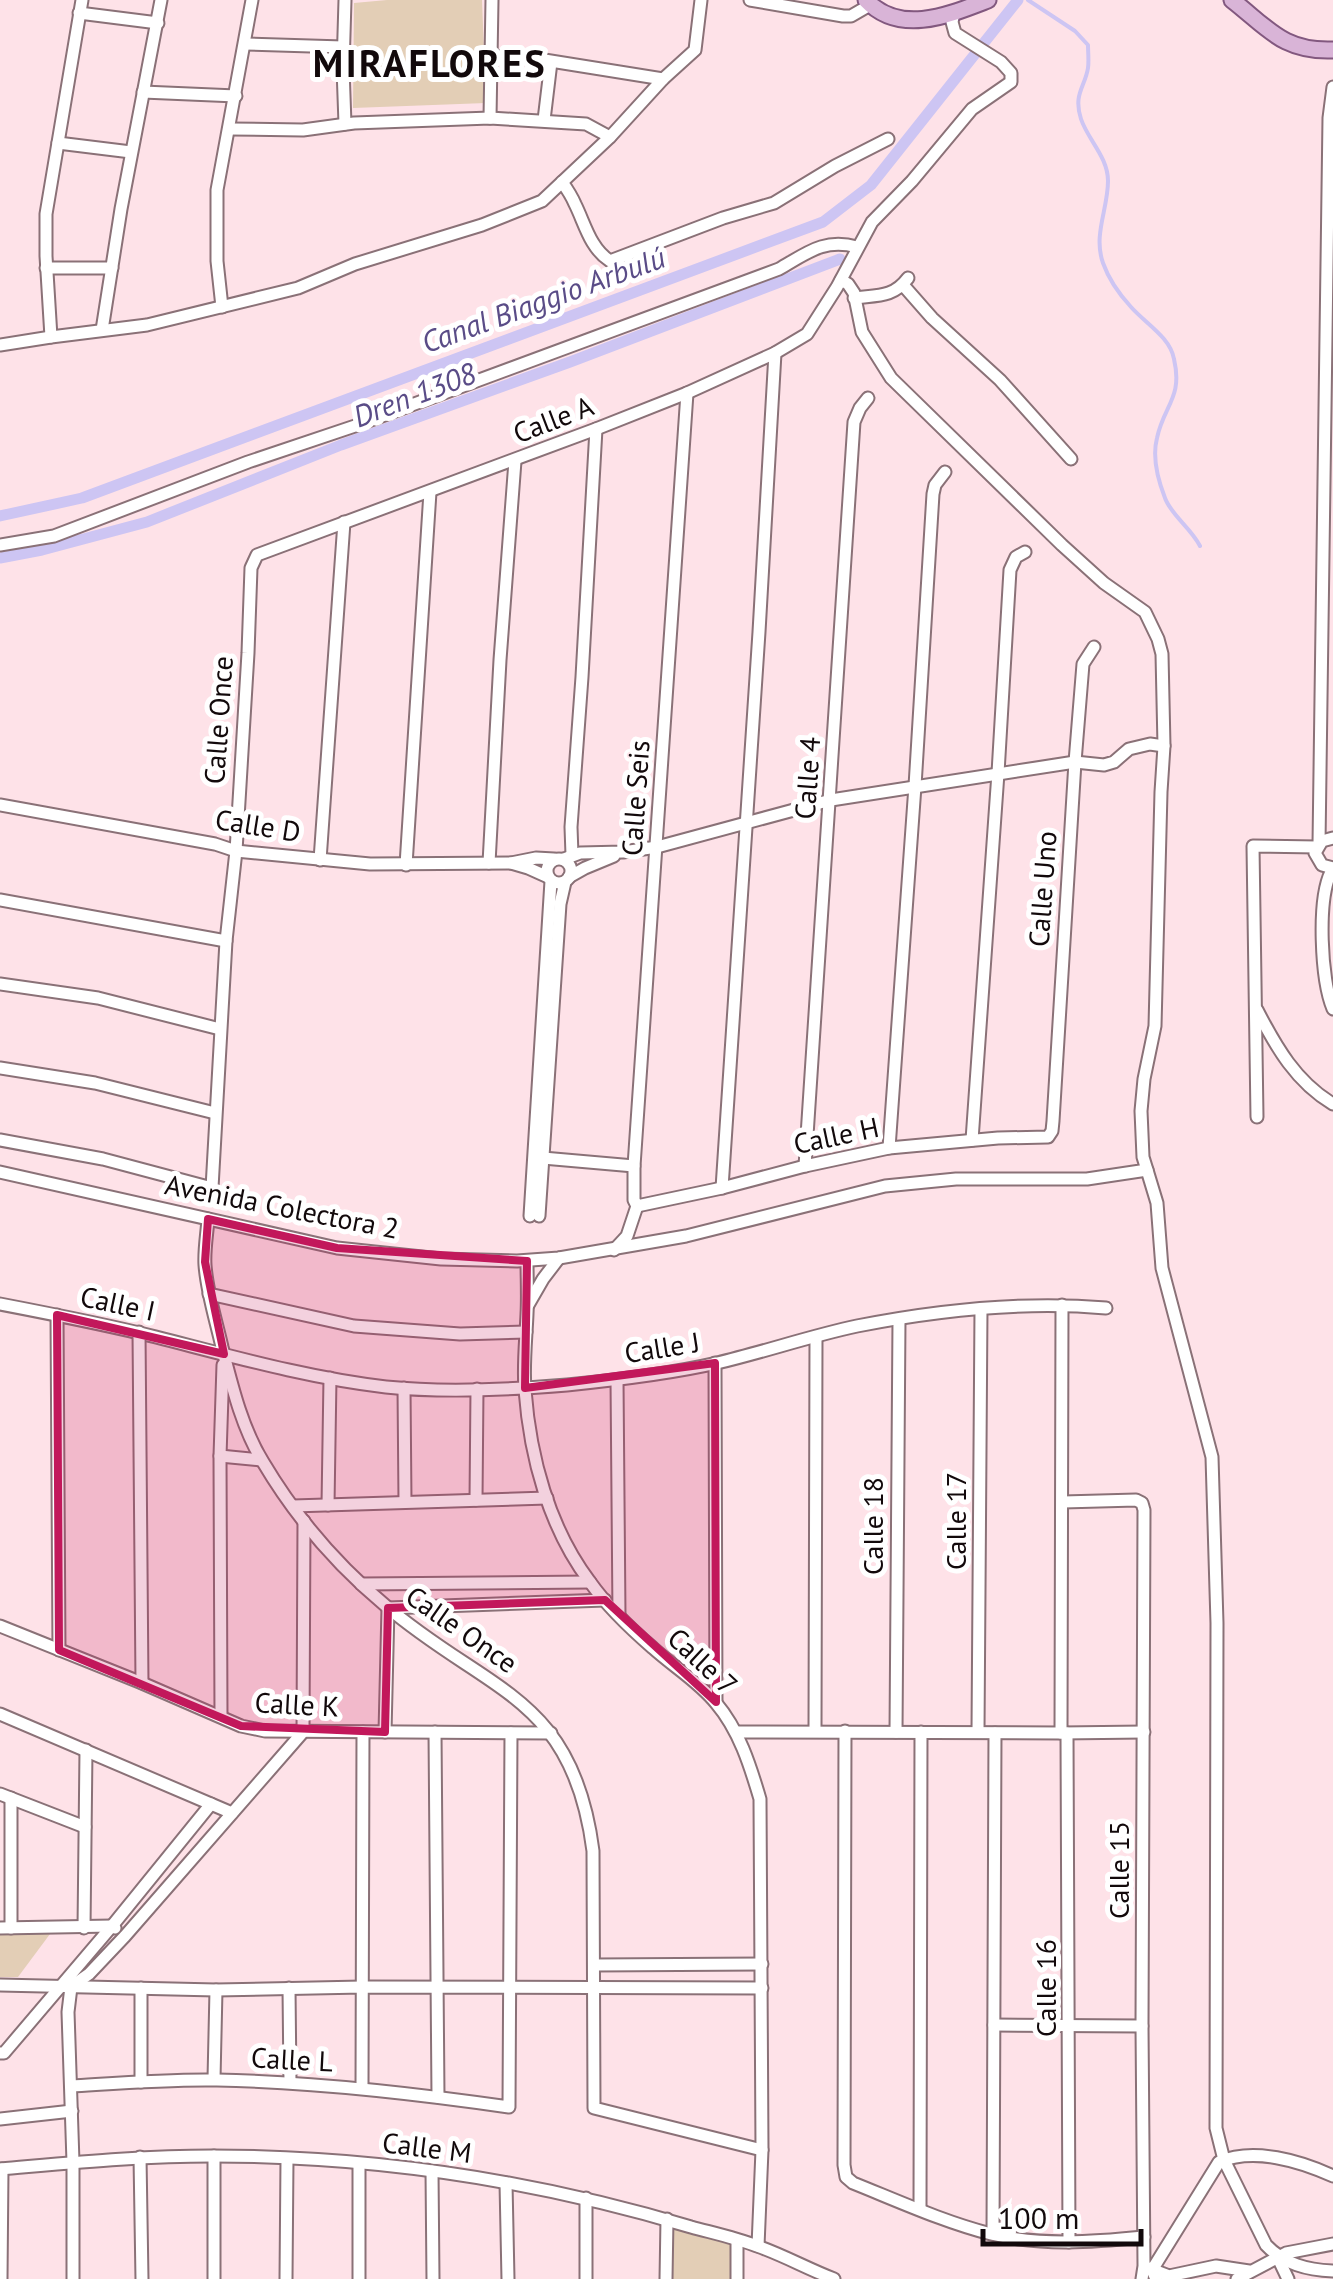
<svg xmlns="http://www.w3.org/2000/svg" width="1333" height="2279" font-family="'PT Sans',sans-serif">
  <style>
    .green { fill: #e3ceb6 }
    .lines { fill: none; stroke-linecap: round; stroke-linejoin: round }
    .stream { stroke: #cdc5f3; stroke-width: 4 }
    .canal { stroke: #cdc5f3; stroke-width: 11 }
    .minor-casing { stroke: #8a7177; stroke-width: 15 }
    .major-casing { stroke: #82587f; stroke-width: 19 }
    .minor { stroke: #fff; stroke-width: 11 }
    .major { stroke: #d9b4d7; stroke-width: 15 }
    .marked { fill: #c2185b; fill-opacity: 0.2; stroke: #c2185b; stroke-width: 8; stroke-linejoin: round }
    .labels { text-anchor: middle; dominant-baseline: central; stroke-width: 10; stroke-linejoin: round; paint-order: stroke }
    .street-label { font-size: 28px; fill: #12090b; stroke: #fff }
    .water-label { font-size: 30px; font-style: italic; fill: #5a4c87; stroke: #fff }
    .district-label { font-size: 38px; font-weight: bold; letter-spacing: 2.5px; fill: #12090b; stroke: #fff }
  </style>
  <rect width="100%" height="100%" fill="#fee2e8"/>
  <g class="green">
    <polygon points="387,0 482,0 486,103 353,108 354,3"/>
    <polygon points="0,1934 50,1934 18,1977 0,1977"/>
    <polygon points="673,2226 733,2242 732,2279 673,2279"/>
  </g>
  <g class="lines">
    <path class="stream" d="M 1028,0 L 1075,31 L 1088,45 C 1088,52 1089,61 1088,68 C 1085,87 1073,94 1081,119 C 1088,140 1108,157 1108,181 C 1108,209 1093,235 1103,263 C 1109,280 1119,294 1131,307 C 1145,323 1170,337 1174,359 C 1183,398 1164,405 1157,438 C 1152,457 1158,480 1165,498 C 1171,515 1191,528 1200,546"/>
    <g class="canal">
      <polyline points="0,516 82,498 823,222 871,185 1018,0"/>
      <polyline points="0,558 42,550 147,522 341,445 570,362 840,259"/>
    </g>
    <defs>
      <g id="minor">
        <polyline points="750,0 843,16 851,16 870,5"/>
        <polyline points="79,13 158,23"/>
        <polyline points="245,44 343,47"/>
        <polyline points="491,56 532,58 663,79"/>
        <polyline points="143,92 236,96"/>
        <polyline points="490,118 492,0"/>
        <polyline points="544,120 551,62"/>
        <polyline points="345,124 343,68 345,0"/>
        <polyline points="230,129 303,130 354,123 490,118 586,124 610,137"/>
        <polyline points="58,143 131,152"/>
        <path d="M 562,182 C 567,189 572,197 575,204 C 585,224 590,248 610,261 L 723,218 L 774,203 L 835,166 L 888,139"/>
        <polyline points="46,268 112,268"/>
        <polyline points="903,285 932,318 1000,380 1071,459"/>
        <path d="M 854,298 C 877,295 893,298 908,278"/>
        <polyline points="222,307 217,261 217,190 252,0"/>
        <polyline points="102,330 121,209 161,0"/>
        <polyline points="51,337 46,256 46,214 82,0"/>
        <polyline points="0,345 51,337 147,325 298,288 355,264 482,225 542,201 610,137 663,79 695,50 701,0"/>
        <path d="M 0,545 L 54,536 L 248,462 L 355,426 L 779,269 C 807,253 824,238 857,247"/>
        <polyline points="0,805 215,844 236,851 370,864 511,863 528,868 548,877"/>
        <polyline points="1333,838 1322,841 1315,853 1322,865 1333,868"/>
        <polyline points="1319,844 1329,118 1333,87"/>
        <polyline points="572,855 571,827 582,677 596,429"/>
        <circle cx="559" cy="871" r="12"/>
        <polyline points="564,859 580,853 623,852 657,847 831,800 1075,762 1104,765 1114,762 1129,749 1150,744 1164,746"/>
        <polyline points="320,860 344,522"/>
        <polyline points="489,863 500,660 515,461"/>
        <polyline points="511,863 536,858 554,859"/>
        <polyline points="406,865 430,492"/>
        <path d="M 1331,872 C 1317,900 1321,980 1333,1009"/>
        <polyline points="569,877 585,868 614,856"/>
        <polyline points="0,900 226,941"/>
        <polyline points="0,984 98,998 220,1029"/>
        <path d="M 1257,1010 C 1276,1047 1296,1082 1333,1104"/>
        <polyline points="0,1068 95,1083 215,1113"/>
        <polyline points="1257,1117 1253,846 1317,847"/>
        <polyline points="0,1140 103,1159 212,1188 226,941 236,851 248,653 251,568 257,555 596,429 687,393 775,353 807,334 837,287 872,222 912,181 972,109 1011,82 1011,73 1001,62 955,33 952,22 954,13"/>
        <polyline points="972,1140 998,773 1010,570 1016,557 1025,552"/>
        <polyline points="889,1148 915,786 933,494 935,485 945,472"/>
        <polyline points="543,1158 634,1166"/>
        <polyline points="805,1166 854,422 860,408 868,398"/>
        <path d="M 1147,1170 L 1157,1203 L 1162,1268 L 1212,1457 L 1217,1623 L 1216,2128 L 1224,2160 L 1266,2245 C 1284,2264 1307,2270 1333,2271"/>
        <polyline points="0,1172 337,1248 441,1259 517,1261 559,1258 686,1236 885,1186 956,1179 1087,1179 1147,1170 1143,1157 1141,1111 1144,1079 1155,1026 1161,792 1164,746 1162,654 1158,639 1145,612 1104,583 1062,545 891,378 862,332 854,293 848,284 841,280"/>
        <polyline points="722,1188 759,632 775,353"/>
        <polyline points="637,1206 722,1188 805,1166 889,1148 998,1138 1048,1137 1052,1131 1053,1121 1075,762 1083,664 1094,647"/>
        <polyline points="530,1216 551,881"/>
        <polyline points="539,1216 560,904 565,882"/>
        <path d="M 208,1219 C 207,1234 204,1250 205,1265 C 207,1293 216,1320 222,1347 C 232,1386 242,1428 263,1462 C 295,1516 338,1566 386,1606 C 488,1693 573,1695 593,1851 L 594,2108 L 762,2150"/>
        <polyline points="614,1250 627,1236 637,1206 634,1200 634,1166 687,393"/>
        <path d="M 527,1261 C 527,1278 528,1296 527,1314 C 526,1339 523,1365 525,1390 C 530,1457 549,1528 590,1582 C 607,1606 631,1629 653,1648 C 674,1667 698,1681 716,1703 C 739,1730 750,1765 760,1799 L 762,2150 L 758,2246"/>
        <polyline points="209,1294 354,1326 460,1334 526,1332"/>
        <path d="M 0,1304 C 52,1314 104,1324 156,1337 C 231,1356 308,1378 386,1387 C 446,1393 507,1390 567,1385 C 617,1380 669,1374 717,1363 C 764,1352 810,1336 857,1326 C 938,1310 1023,1301 1106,1308"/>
        <polyline points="528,1305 543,1279 559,1258"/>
        <polyline points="57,1315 59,1650"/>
        <polyline points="139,1332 142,1683"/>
        <polyline points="715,1363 716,1702"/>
        <polyline points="617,1380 619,1615"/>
        <polyline points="404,1388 405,1502"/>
        <polyline points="220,1456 261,1460"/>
        <polyline points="476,1500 477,1389"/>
        <polyline points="1063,1502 1136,1500 1142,1503 1144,1510 1142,2026 1144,2266 1142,2279"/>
        <polyline points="328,1505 330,1378"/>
        <polyline points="293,1506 547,1498"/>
        <polyline points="361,1584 590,1582"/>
        <polyline points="0,1626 142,1683 241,1726 265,1731 551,1733"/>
        <polyline points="0,1714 232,1813"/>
        <polyline points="221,1716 220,1456 223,1365"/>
        <polyline points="815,1731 816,1337"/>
        <path d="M 845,1731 L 844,2165 L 846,2177 L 853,2183 C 898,2201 944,2222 991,2234 C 1041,2246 1093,2242 1144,2237"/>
        <polyline points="385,1732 388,1608 605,1600"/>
        <polyline points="435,1732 438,2097"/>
        <polyline points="736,1732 1061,1733 1144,1732"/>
        <polyline points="896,1732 899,1320"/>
        <polyline points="978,1732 981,1309"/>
        <polyline points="1061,1733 1062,1305"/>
        <polyline points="1067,1733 1069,2242"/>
        <polyline points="0,1794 85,1827"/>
        <polyline points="11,1798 11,1928"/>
        <polyline points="0,1928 112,1926 115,1928"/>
        <polyline points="84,1928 86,1750"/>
        <polyline points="595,1965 762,1964"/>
        <polyline points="0,1985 216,1990 362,1987 762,1988"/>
        <polyline points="72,1986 89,1974 125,1936 303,1732 304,1521"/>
        <polyline points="71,1987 68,2012 73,2162 73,2279"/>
        <polyline points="141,1988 141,2082"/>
        <polyline points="289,1988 290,2082"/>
        <polyline points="994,2025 1142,2026"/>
        <polyline points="0,2053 4,2053 112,1926 211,1804"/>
        <polyline points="214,2079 216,1990"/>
        <path d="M 71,2086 C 120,2083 169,2079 217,2080 C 316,2082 412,2093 509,2107 L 511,1733"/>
        <polyline points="362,2088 363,1732"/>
        <polyline points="0,2119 72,2111"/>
        <polyline points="140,2157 142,2279"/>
        <path d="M 0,2169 C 71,2163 141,2156 212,2156 C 373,2156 537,2181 691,2227 C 713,2233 736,2238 757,2246 C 783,2255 808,2269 834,2279"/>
        <polyline points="432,2171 433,2279"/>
        <polyline points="506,2183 508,2279"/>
        <polyline points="586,2198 586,2279"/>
        <polyline points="920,2209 921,1732"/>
        <polyline points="993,2234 995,1733"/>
        <polyline points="737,2240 737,2279"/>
        <polyline points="1277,2256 1288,2279"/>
        <polyline points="1148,2268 1169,2276 1216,2266 1249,2271"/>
        <polyline points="1,2279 2,2169"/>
        <polyline points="214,2279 214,2156"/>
        <polyline points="286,2279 287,2159"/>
        <polyline points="359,2279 359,2164"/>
        <polyline points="666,2279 667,2219"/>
        <path d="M 1156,2279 L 1152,2270 L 1219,2162 C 1254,2147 1300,2161 1333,2176"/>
        <polyline points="1237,2279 1286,2253 1333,2244"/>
      </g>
      <g id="major">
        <path d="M 866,0 C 900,36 949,15 988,0"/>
        <path d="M 1232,0 C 1268,28 1283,52 1333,50"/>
      </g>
    </defs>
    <use href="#minor" class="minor-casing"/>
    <use href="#major" class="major-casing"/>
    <use href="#minor" class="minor"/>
    <use href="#major" class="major"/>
  </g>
  <path class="marked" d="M 208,1219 L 337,1248 L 527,1261 L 525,1388 L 715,1363 L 716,1702 L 605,1600 L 388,1608 L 385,1732 L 241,1726 L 59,1650 L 57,1315 L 224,1354 L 205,1262 Z"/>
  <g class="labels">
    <g class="street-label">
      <text transform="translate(553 419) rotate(-21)">Calle A</text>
      <text transform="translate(218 720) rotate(-86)">Calle Once</text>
      <text transform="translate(807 778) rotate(-86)">Calle 4</text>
      <text transform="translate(635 798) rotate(-86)">Calle Seis</text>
      <text transform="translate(258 825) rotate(9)">Calle D</text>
      <text transform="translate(1042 889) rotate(-86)">Calle Uno</text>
      <text transform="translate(836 1135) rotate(-12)">Calle H</text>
      <text transform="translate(282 1206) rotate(11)">Avenida Colectora 2</text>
      <text transform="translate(118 1303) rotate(12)">Calle I</text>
      <text transform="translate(662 1347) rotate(-9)">Calle J</text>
      <text transform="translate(955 1521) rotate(-90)">Calle 17</text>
      <text transform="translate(872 1526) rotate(-90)">Calle 18</text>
      <text transform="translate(462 1629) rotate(35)">Calle Once</text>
      <text transform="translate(703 1661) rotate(43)">Calle 7</text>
      <text transform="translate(297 1704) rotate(3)">Calle K</text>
      <text transform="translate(1118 1870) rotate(-90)">Calle 15</text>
      <text transform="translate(1045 1988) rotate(-90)">Calle 16</text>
      <text transform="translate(292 2059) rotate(3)">Calle L</text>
      <text transform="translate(427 2147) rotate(7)">Calle M</text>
    </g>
    <g class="water-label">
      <text transform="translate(543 299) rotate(-20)">Canal Biaggio Arbulú</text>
      <text transform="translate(414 394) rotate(-21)">Dren 1308</text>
    </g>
    <g class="district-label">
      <text x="430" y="62">MIRAFLORES</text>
    </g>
  </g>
  <path d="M983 2229v15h158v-15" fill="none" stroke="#12090b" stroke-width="5"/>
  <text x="998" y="2229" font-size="30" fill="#12090b" stroke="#ffffff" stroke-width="8" paint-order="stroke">100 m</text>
</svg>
